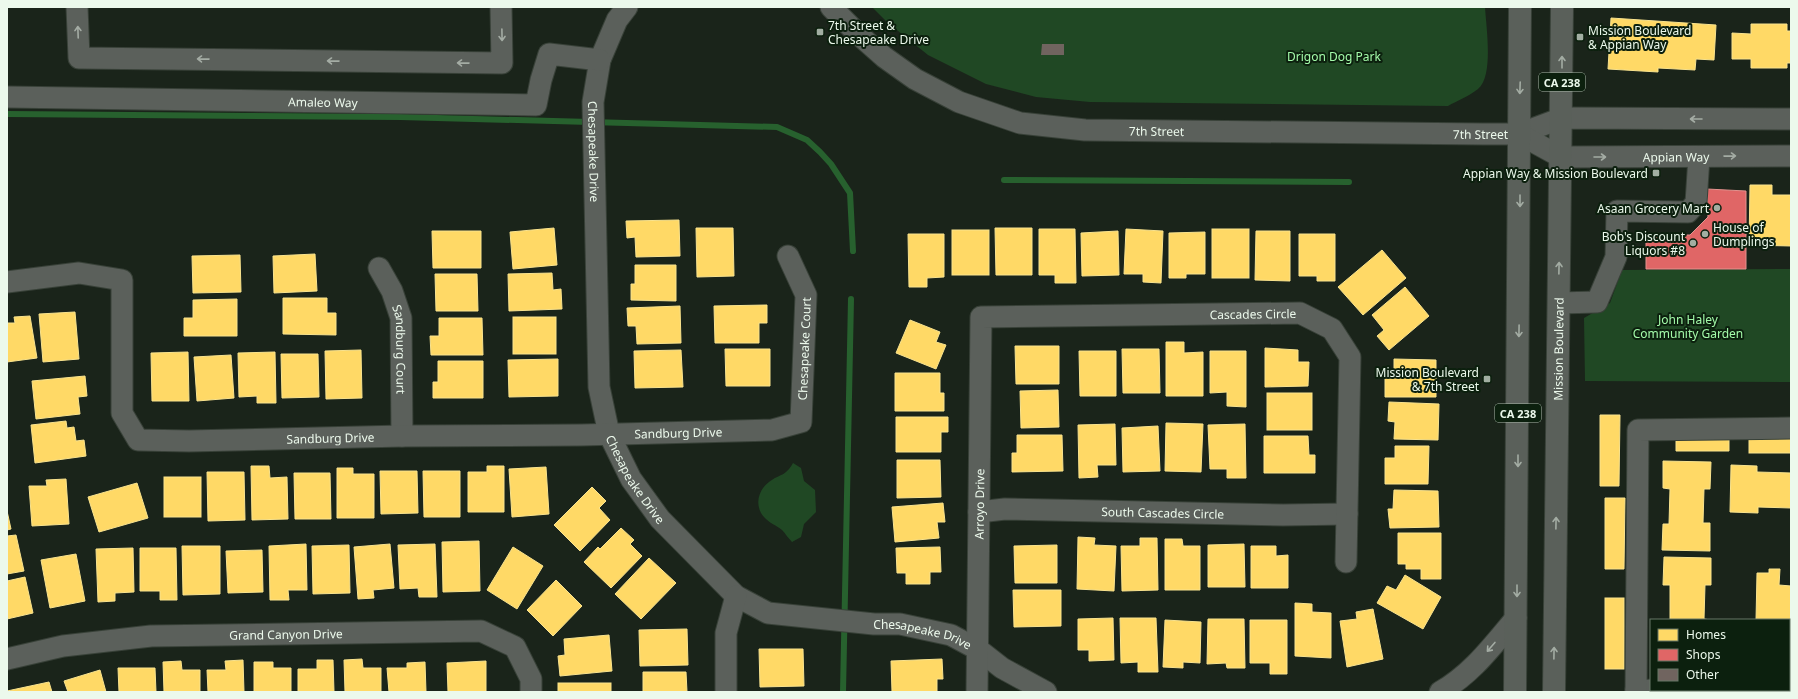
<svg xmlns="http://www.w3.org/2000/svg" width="1798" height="699" font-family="'Noto Sans',sans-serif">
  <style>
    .green { fill: #204824 }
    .homes { fill: #ffd966; stroke: #f9e38e }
    .shops { fill: #e06666; stroke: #e4928e }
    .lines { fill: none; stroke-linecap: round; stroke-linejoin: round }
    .stream { stroke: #27612e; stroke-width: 6 }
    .building { fill: #70645f }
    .minor-casing { stroke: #384138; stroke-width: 23 }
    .major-casing { stroke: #384138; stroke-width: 24 }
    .minor { stroke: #5b605b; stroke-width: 21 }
    .major { stroke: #5a605a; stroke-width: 22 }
    .oneway { stroke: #a4aca4 }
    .oneway2 { stroke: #a3aca3 }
    .poi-dot { fill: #a2aea2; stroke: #0c200e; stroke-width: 1.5 }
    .labels { text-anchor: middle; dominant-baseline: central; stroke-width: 4; stroke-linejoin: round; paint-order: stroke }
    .shield { fill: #0c200e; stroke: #a9b8a9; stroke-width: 1 }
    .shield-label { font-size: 11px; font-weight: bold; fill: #ecf9ec }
    .poi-label { font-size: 12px; fill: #ecf9ec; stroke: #0c200e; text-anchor: end }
    .park-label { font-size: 12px; fill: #a3faa9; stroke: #0c200e }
    .street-label { font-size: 12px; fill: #ecf9ec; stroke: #0c200e }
  </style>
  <rect width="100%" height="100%" fill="#1a241a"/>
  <g class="green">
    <path d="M 872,7 L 1485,7 C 1486,26 1494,76 1478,89 C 1469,96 1457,101 1448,106 L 1090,102 L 1036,97 L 986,84 L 928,55 L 887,22 Z"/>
    <polygon points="1791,269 1791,382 1585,381 1584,318 1610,303 1622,270"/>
    <path d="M 793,463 L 801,468 L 804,481 L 815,490 L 816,512 L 804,524 L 801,537 L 792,542 C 788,538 785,533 782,530 C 776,525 769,523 764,517 C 754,506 758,490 769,482 C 781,473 785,477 793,463 Z"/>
  </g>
  <g class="homes">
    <polygon points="1611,18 1716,25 1714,60 1696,59 1695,70 1658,68 1658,72 1608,69"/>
    <polygon points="1751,24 1787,24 1787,31 1791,31 1791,63 1787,63 1787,68 1751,68 1751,59 1732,59 1732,33 1751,34"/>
    <polygon points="1750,185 1772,185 1772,195 1791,195 1791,246 1749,245"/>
    <polygon points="679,220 680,256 636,257 635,237 627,238 626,221"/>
    <polygon points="554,228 557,265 513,269 510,232"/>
    <polygon points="696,228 733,228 734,276 697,277"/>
    <polygon points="995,228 1032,228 1032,275 996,275"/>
    <polygon points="1039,229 1075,229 1076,283 1055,283 1055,275 1039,275"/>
    <polygon points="1126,229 1163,231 1161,283 1143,282 1143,274 1124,274"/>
    <rect x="1212" y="229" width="37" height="49"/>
    <rect x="952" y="230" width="37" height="45"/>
    <polygon points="432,231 481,231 481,268 433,268"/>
    <polygon points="1118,231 1119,275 1082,276 1081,233"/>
    <polygon points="1256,231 1290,231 1290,281 1255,280"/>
    <polygon points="1205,232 1205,274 1186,274 1186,278 1169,278 1169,233"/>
    <polygon points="908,234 944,234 944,277 927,278 927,287 909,287"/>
    <polygon points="1299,234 1335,234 1335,281 1317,281 1317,276 1299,276"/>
    <polygon points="1382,250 1406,278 1363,315 1338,287"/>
    <polygon points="315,254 317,291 274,293 273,256"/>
    <polygon points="240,255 241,292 193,293 192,256"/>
    <polygon points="635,265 676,265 676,301 631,300 631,284 635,284"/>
    <polygon points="552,273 553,290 561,289 562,309 509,311 508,274"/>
    <polygon points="435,274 477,274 478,311 436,311"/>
    <polygon points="1405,287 1429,316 1389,350 1377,336 1384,330 1372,315"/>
    <polygon points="283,298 327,298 327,313 336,313 336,335 283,334"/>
    <polygon points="237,299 237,336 184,336 184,318 193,318 193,300"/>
    <polygon points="767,305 767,323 759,323 759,343 715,343 714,306"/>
    <polygon points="680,306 681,343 637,344 636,326 628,326 627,308"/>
    <polygon points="75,312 79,359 43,362 39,314"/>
    <polygon points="30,316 37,358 7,362 7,323 15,323 14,317"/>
    <rect x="513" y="317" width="43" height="37"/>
    <polygon points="439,318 482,318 483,355 431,355 430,336 439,336"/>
    <polygon points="910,320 940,332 936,342 946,345 936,369 896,353"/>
    <polygon points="1166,342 1184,342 1184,353 1203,352 1203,396 1166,396"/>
    <polygon points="1015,346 1059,346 1059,384 1016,384"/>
    <polygon points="1265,348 1298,350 1298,362 1309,362 1308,386 1265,387"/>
    <polygon points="725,349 770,349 770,386 726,386"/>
    <polygon points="1122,349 1159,349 1160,393 1123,393"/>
    <polygon points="361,350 362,398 326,399 325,351"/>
    <polygon points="681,350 683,387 635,388 634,351"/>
    <polygon points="1079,351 1116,351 1116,396 1080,396"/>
    <polygon points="1210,351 1246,351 1246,407 1227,406 1227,392 1210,393"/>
    <polygon points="188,352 189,401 152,401 151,353"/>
    <polygon points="275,352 276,403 257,403 257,396 239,397 238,353"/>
    <polygon points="281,354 318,354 319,397 282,398"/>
    <polygon points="231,355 234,398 197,401 194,357"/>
    <polygon points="558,359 558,396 509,397 508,360"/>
    <polygon points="1394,359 1436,360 1436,397 1385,397 1385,378 1394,378"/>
    <polygon points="438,361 483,361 483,398 433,398 433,382 438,382"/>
    <polygon points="895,373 940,373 940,393 944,393 944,411 895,411"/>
    <polygon points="85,376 87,396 78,397 80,414 36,419 32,381"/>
    <polygon points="1058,390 1059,427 1021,428 1020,391"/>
    <rect x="1267" y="393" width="45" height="37"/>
    <polygon points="1389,402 1439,404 1438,440 1394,439 1395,422 1388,421"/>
    <polygon points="1600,415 1620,415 1619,486 1600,486"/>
    <polygon points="896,417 948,417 948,432 941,432 941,452 896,452"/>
    <polygon points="66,421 67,428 74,427 76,441 84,440 86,456 35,463 31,425"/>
    <polygon points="1166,423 1203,424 1201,472 1165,471"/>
    <polygon points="1115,424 1116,465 1097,465 1098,477 1079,478 1078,425"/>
    <polygon points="1245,424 1246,478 1227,478 1227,469 1210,469 1208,425"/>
    <polygon points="1158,426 1160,471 1123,472 1122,428"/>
    <polygon points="1729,432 1729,451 1676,451 1676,433"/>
    <rect x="1749" y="433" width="42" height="20"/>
    <polygon points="1017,435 1062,435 1063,471 1012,472 1012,453 1017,453"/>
    <polygon points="1264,436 1308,436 1309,455 1315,455 1315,473 1264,473"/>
    <polygon points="1395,446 1429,446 1428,484 1385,484 1385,458 1395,458"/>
    <polygon points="897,460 940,460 941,497 897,498"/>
    <polygon points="1663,461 1711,462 1710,489 1704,489 1703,523 1710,523 1710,551 1662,550 1663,524 1669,524 1670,489 1663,488"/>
    <polygon points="1731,465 1757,466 1757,472 1791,473 1791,508 1758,507 1758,513 1730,512"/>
    <polygon points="251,466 269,466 270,478 287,477 288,519 252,520"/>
    <polygon points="487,466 504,466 504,512 468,512 468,472 487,472"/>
    <polygon points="546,467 549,514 512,517 509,469"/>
    <polygon points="337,468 353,468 353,474 374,474 374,518 337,518"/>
    <polygon points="380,471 417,471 418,513 381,514"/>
    <polygon points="423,471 460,471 460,517 424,517"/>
    <polygon points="207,472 244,472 245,520 208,521"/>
    <polygon points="294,473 330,473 331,519 295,519"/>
    <rect x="164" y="477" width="37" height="40"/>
    <polygon points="66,479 69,524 32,526 29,486 47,486 46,480"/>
    <polygon points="137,483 148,518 99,532 88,497"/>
    <polygon points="592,487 606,501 599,508 610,520 580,551 554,525"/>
    <polygon points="1394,490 1438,491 1439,527 1390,528 1388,509 1393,509"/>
    <polygon points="1605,498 1625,498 1624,569 1605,569"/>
    <polygon points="943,503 945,522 937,522 939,538 895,542 892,507"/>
    <polygon points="7,511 11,529 7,530"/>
    <polygon points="621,528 634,540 630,544 642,556 611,588 584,562 598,547 600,549"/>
    <polygon points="1398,533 1441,533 1441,579 1421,579 1421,569 1406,569 1406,564 1398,564"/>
    <polygon points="16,535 24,571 7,574 7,536"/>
    <polygon points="1078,537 1095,538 1094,545 1116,546 1114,591 1077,589"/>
    <polygon points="1140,538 1157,538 1158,590 1122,591 1121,546 1140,546"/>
    <polygon points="1165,539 1182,539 1183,546 1200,546 1200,590 1165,590"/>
    <polygon points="479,541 480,591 443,592 442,542"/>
    <polygon points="306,544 307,590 288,590 289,600 270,600 269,546"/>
    <polygon points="390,544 394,588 373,590 374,598 358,599 354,547"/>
    <polygon points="435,544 437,597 419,597 418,588 400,589 398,545"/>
    <polygon points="1244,544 1245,587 1208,587 1208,545"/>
    <polygon points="349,545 350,593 313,594 312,546"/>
    <polygon points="1057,545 1057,583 1015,583 1014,546"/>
    <polygon points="182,546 220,546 220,594 183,595"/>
    <polygon points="1251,546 1276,546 1276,556 1288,555 1288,588 1251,588"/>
    <polygon points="513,547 543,566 517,609 487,590"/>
    <polygon points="940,547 941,572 930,572 930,584 906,584 906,573 897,573 896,548"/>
    <polygon points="133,548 134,592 115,593 115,601 98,602 96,549"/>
    <polygon points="140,548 176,548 177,600 160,600 160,591 140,591"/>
    <polygon points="262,550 263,592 228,593 226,551"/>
    <polygon points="76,554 85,601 50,608 41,560"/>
    <polygon points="1664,557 1711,558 1711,585 1705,585 1704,619 1711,620 1670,620 1670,585 1663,585"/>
    <polygon points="649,558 676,583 641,619 615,594"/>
    <polygon points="1769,569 1780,569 1779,585 1791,586 1791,632 1789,632 1789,620 1756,620 1757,573 1769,573"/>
    <polygon points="1405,575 1441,597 1423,629 1377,603 1387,586 1396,590"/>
    <polygon points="25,577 33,613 7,619 7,581"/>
    <polygon points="556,580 582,606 553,636 527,610"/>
    <polygon points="1013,590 1061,590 1061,626 1014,627"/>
    <rect x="1605" y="598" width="19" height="71"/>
    <polygon points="1295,603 1312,604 1312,612 1331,613 1331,658 1295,656"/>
    <polygon points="1373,609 1383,659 1347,667 1340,621 1357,619 1356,612"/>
    <polygon points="1113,618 1114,660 1089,661 1089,650 1078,650 1078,619"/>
    <polygon points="1120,618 1156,618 1158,672 1138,672 1138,662 1121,663"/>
    <polygon points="1208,619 1244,619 1245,668 1227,668 1226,663 1207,664"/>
    <polygon points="1165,620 1201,622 1200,663 1183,662 1183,668 1163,667"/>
    <polygon points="1250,620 1287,620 1287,674 1270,674 1270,663 1250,663"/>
    <polygon points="687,629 688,665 640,666 639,630"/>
    <polygon points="609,635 612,671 560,676 558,656 565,655 564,639"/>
    <polygon points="759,649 803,649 804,686 760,687"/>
    <rect x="1789" y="656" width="2" height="19"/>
    <polygon points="362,659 363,668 381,668 381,692 345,692 344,660"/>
    <polygon points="942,659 943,679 937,679 937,692 892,692 891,661"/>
    <polygon points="243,660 244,692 208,692 207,670 226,670 225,661"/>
    <polygon points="317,660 333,660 334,692 298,692 298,669 317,669"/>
    <polygon points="181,661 182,670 200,670 200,692 164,692 163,662"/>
    <polygon points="486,661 486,692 448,692 447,663"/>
    <polygon points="254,662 273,662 273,668 291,668 291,692 254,692"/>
    <polygon points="425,662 426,692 389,692 387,668 407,668 407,663"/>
    <polygon points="118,668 155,668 156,692 119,692"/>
    <polygon points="100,670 106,692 68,692 64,681"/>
    <polygon points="643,672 686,672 687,692 643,692"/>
    <polygon points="49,682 52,692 7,692 7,691"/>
    <rect x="558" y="683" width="53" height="9"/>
  </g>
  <polygon class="shops" points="1707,189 1746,191 1746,269 1646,269 1646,235 1690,235 1708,217"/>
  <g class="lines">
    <g class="stream">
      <polyline points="7,114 400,117 777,127 807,140 820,152 831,164 850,193 853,251"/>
      <polyline points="1004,180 1349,182"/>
      <polyline points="843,692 851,299"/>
    </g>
  </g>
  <polygon class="building" points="1042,44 1064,44 1064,55 1041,55"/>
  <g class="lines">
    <defs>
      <g id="minor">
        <polyline points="77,7 79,58 502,63 501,7"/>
        <path id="s1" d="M 627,7 L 617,20 L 600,60 L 593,102 L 599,387 L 609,434 L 631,479 L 660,519 L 736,596 L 768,613 L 874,624 L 900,624 L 951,635 L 979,650 L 1002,668 L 1046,692"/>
        <path id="s2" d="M 831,7 L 858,34 L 884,57 L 915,79 L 959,102 L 1020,123 L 1085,130 L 1483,134 L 1519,134 L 1562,118 L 1791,119"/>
        <path id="s3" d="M 7,97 L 536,105 L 541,80 L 549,54 L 600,60"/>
        <path id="s4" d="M 1519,134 L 1561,157 L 1791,156"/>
        <path id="s5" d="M 379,268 L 392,291 L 401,318 L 402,436"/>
        <path id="s6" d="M 7,282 L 79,273 L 122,280 L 122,413 L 138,440 L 189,441 L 402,436 L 581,435 L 772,430 L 801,422 L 806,295 L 788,256"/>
        <polyline points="1559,303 1597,302 1616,257 1617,211 1688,212 1696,203 1699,157"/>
        <path id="s7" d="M 979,512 L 1005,509 L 1283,515 L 1347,514"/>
        <path id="s8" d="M 7,659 L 63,646 L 151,636 L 481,631 L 515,647 L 531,679 L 531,692"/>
        <polyline points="1636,690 1732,692"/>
        <polyline points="726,692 726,633 736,596"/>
        <path id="s9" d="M 977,692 L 981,317 L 1300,313 L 1332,329 L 1350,357 L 1346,562"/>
        <path d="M 1440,692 C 1472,674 1493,645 1516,618"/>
        <polyline points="1636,692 1638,430 1791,428"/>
      </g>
      <g id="major">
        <polyline points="1515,692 1520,7"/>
        <path id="s10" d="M 1554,692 L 1562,7"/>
      </g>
    </defs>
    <use href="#minor" class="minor-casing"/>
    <use href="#major" class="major-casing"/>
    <use href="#minor" class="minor"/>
    <use href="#major" class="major"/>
  </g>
  <defs><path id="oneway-shaft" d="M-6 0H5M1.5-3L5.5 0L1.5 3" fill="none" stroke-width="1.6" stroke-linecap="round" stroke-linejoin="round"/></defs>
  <g class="oneway">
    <use href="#oneway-shaft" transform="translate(78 32) rotate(-92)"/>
    <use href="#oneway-shaft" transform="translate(502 35) rotate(89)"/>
    <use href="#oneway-shaft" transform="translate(203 59) rotate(-179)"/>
    <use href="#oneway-shaft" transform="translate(333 61) rotate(-179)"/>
    <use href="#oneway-shaft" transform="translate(463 63) rotate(-179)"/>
    <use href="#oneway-shaft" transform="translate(1696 119) rotate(-180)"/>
    <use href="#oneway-shaft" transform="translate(1730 156) rotate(-1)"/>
    <use href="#oneway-shaft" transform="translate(1600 157)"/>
    <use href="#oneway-shaft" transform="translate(1491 647) rotate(131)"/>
  </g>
  <g class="oneway2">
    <use href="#oneway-shaft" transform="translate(1562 62) rotate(-90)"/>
    <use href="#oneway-shaft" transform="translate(1520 88) rotate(92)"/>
    <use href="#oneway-shaft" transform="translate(1520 201) rotate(90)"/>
    <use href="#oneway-shaft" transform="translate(1559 268) rotate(-89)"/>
    <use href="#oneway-shaft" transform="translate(1519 331) rotate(91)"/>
    <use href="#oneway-shaft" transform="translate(1518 461) rotate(90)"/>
    <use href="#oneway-shaft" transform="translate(1556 523) rotate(-89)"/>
    <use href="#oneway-shaft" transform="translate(1517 591) rotate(90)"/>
    <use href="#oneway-shaft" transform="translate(1554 653) rotate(-89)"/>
  </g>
  <g class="poi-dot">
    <rect x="816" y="28" width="8" height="8" rx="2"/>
    <rect x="1576" y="33" width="8" height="8" rx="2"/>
    <rect x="1652" y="169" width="8" height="8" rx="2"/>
    <circle cx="1717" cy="208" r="4"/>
    <circle cx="1705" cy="234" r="4"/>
    <circle cx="1693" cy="243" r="4"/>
    <rect x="1483" y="375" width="8" height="8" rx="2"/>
  </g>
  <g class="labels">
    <g class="shield">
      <rect x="1539" y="73" width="46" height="18" rx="3"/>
      <rect x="1495" y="404" width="46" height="18" rx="3"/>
    </g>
    <g class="shield-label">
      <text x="1562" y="82">CA 238</text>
      <text x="1518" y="413">CA 238</text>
    </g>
    <g class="poi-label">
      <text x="828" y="25" text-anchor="start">7th Street &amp;<tspan x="828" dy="14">Chesapeake Drive</tspan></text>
      <text x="1588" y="30" text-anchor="start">Mission Boulevard<tspan x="1588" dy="14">&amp; Appian Way</tspan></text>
      <text x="1648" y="173">Appian Way &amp; Mission Boulevard</text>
      <text x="1709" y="208">Asaan Grocery Mart</text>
      <text x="1713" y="227" text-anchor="start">House of<tspan x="1713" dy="14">Dumplings</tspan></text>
      <text x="1685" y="236">Bob's Discount<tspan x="1685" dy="14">Liquors #8</tspan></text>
      <text x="1479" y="372">Mission Boulevard<tspan x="1479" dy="14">&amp; 7th Street</tspan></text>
    </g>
    <g class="park-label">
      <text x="1334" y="56">Drigon Dog Park</text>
      <text x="1688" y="319">John Haley<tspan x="1688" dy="14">Community Garden</tspan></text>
    </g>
    <g class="street-label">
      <text stroke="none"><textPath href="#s3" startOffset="316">Amaleo Way</textPath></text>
      <text stroke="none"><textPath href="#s2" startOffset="362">7th Street</textPath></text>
      <text stroke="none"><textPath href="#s2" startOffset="686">7th Street</textPath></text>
      <text stroke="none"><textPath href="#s1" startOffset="152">Chesapeake Drive</textPath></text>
      <text stroke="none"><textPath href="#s4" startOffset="163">Appian Way</textPath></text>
      <text stroke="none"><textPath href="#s9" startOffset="647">Cascades Circle</textPath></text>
      <text stroke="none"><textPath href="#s6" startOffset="1018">Chesapeake Court</textPath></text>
      <text stroke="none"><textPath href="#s10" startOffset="343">Mission Boulevard</textPath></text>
      <text stroke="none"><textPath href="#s5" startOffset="86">Sandburg Court</textPath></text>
      <text stroke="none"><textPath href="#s6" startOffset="821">Sandburg Drive</textPath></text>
      <text stroke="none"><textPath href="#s6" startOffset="473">Sandburg Drive</textPath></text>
      <text stroke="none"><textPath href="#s1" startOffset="488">Chesapeake Drive</textPath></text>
      <text stroke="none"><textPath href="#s9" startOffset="188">Arroyo Drive</textPath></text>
      <text stroke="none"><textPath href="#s7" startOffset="184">South Cascades Circle</textPath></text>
      <text stroke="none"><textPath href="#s8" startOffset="281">Grand Canyon Drive</textPath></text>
      <text stroke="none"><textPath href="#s1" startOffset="836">Chesapeake Drive</textPath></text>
    </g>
  </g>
  <rect width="1798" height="699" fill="none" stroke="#ecf9ec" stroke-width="16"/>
  <rect x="1650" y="619" width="140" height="72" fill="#0c200e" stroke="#667767"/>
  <rect x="1658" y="629" width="20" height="12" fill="#ffd966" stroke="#667767"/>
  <text x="1686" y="639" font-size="12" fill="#ecf9ec">Homes</text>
  <rect x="1658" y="649" width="20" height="12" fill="#e06666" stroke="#667767"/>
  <text x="1686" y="659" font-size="12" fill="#ecf9ec">Shops</text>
  <rect x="1658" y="669" width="20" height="12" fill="#70645f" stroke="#667767"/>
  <text x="1686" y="679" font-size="12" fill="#ecf9ec">Other</text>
</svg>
